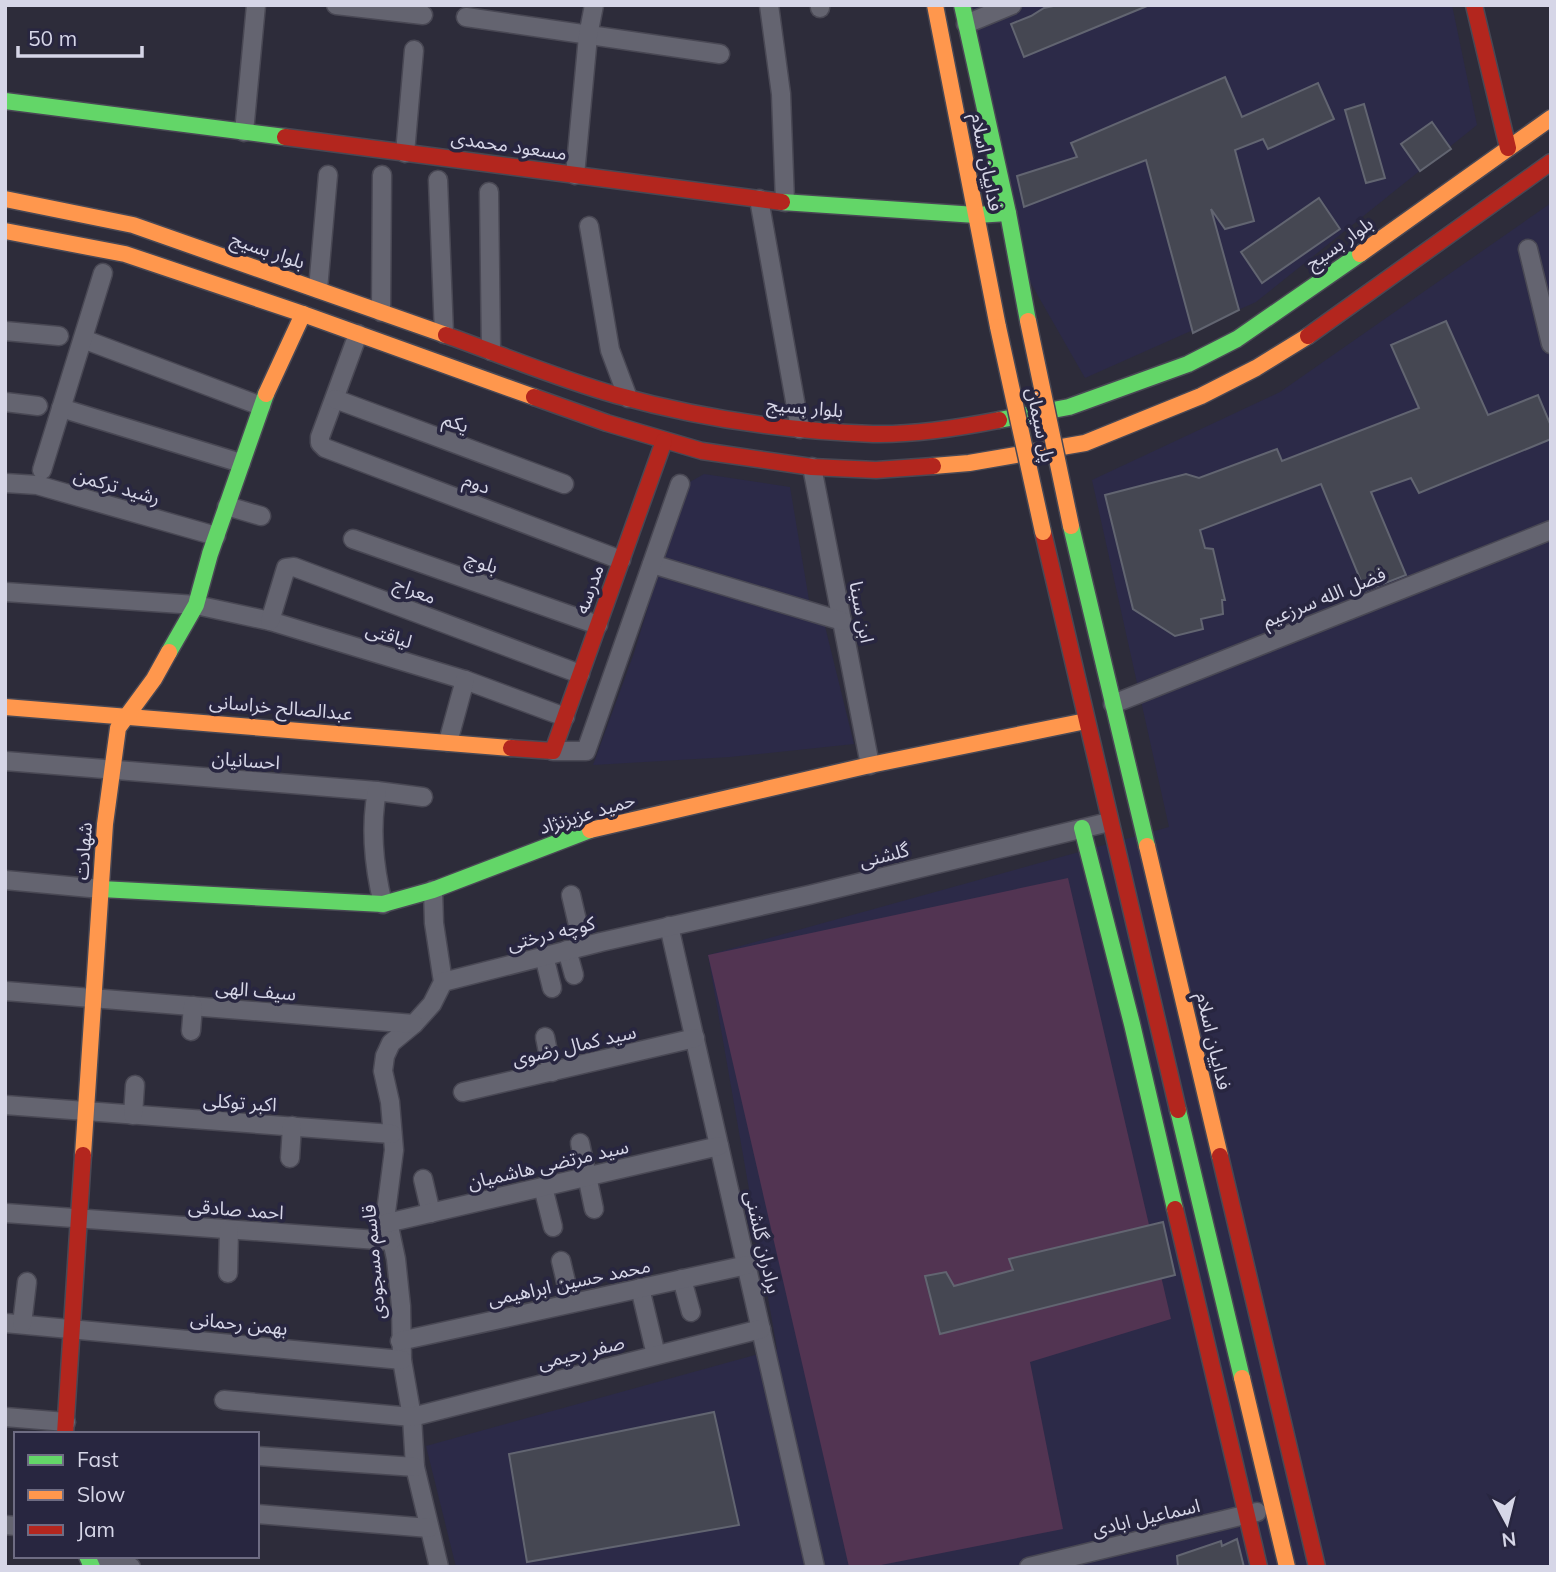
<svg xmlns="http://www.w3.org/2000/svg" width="1556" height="1572" font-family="Mulish,'Noto Sans Arabic',sans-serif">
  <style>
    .built { fill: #2c2a48 }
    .green { fill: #523452 }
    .building { fill: #454752; stroke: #626571; stroke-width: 2 }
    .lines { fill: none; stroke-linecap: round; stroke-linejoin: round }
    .street-casing { stroke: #494854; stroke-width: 21 }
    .fast-casing { stroke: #494854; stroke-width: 19 }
    .slow-casing { stroke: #494854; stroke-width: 19 }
    .jam-casing { stroke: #494854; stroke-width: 19 }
    .street { stroke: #646470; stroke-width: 18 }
    .fast { stroke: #63d668; stroke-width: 16 }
    .slow { stroke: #ff974d; stroke-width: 16 }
    .jam { stroke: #b3261e; stroke-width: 16 }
    .slow-bridge-casing { stroke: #494854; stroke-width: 19; stroke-linecap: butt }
    .slow-bridge { stroke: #ff974d; stroke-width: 16 }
    .labels { text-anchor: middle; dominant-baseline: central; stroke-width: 7; stroke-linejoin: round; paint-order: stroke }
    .street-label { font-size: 19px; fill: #d6d6e7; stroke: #282640 }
  </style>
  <rect width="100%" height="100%" fill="#2d2c3a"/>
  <g class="built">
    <polygon points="972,5 1452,5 1477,125 1256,302 1085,378 1025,273"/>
    <polygon points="1551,203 1551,1567 456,1567 426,1446 777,1349 708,955 1169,827 1092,480 1280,392"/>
    <polygon points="704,474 790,487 810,606 822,614 854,744 730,757 593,765 634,653 664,555 681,487"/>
  </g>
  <polygon class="green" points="1068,878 1171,1319 1030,1362 1063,1529 871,1567 849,1567 708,955"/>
  <g class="building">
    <polygon points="1058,5 1147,5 1147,6 1024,57 1011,24 1031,16 1044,8"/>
    <polygon points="1225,77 1242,117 1318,83 1334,119 1268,149 1263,139 1235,150 1254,221 1225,229 1211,209 1239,310 1193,333 1146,160 1024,207 1017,176 1077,157 1071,143"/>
    <polygon points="1364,104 1385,178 1366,183 1345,110"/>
    <polygon points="1432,122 1451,149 1420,171 1401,144"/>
    <polygon points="1319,198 1340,229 1262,283 1241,252"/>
    <polygon points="1446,321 1488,415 1538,395 1551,426 1551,439 1419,493 1411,478 1371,492 1406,575 1365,591 1321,484 1200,530 1205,548 1213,549 1225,600 1222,600 1223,614 1201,619 1203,629 1175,636 1133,609 1105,495 1186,474 1199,478 1277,449 1282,461 1419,408 1391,345"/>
    <polygon points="1163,1222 1175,1275 940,1334 925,1276 946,1272 954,1286 1013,1270 1009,1259"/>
    <polygon points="714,1412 739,1525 527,1562 509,1454"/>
    <polygon points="1237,1539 1244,1567 1178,1567 1177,1556 1221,1541 1222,1546"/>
  </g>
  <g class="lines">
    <defs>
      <g id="street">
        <polyline points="336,5 423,15"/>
        <polyline points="769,5 781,94 785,202"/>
        <polyline points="820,5 820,8"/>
        <polyline points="466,17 720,54"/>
        <polyline points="966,24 1012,5"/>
        <polyline points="244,132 256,5"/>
        <polyline points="405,153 414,50"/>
        <polyline points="575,175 588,36 594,5"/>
        <polyline points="438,180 444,334"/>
        <polyline points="489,192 491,351"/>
        <polyline points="759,199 800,429"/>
        <polyline points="589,226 610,350 628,398"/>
        <polyline points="1528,249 1551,344"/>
        <polyline points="318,289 328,175"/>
        <polyline points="381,312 382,175"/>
        <polyline points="5,331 59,336"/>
        <polyline points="358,334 320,437 320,443 325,448 621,560"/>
        <polyline points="83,339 261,406"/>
        <polyline points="335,399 564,484"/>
        <polyline points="5,402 38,406"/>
        <polyline points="61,408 241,463"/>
        <polyline points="812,467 870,765"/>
        <polyline points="42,470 103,273"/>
        <polyline points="5,483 37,485 216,536"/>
        <polyline points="227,506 261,516"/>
        <polyline points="353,539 598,625"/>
        <polyline points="652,564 842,621"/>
        <polyline points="5,592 196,605 270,621 465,680 565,717"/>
        <polyline points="270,621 286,568 294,567 580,674"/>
        <polyline points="1113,704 1551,530"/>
        <polyline points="448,742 465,680"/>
        <polyline points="553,751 586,751 680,484"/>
        <polyline points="5,761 377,791 423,797"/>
        <path d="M 377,791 C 370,828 374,867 383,904"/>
        <polyline points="5,880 101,889"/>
        <polyline points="433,890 434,923 443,982 432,1004 414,1024 391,1043 385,1056 383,1071 390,1102 394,1150 386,1212 396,1259 401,1306 402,1360 412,1417 415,1467 439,1567"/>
        <polyline points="571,895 583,946"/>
        <polyline points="669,926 815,1567"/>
        <polyline points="567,950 574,975"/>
        <polyline points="544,956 552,988"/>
        <polyline points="443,982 601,942 809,895 1109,822"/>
        <polyline points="5,991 414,1024"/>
        <polyline points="191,1031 193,1006"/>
        <polyline points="545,1037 552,1072"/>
        <polyline points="463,1092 695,1038"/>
        <polyline points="5,1105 392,1134"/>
        <polyline points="133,1115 135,1085"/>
        <polyline points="580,1143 594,1209"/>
        <polyline points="290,1158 292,1126"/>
        <polyline points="423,1179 431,1213"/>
        <polyline points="543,1187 553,1227"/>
        <polyline points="5,1213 391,1241"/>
        <polyline points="387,1223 719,1146"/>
        <polyline points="561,1261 571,1303"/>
        <polyline points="228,1273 229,1230"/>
        <polyline points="682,1279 691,1312"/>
        <polyline points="640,1288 656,1355"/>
        <polyline points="5,1323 402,1360"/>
        <polyline points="22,1324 27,1282"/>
        <polyline points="400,1341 747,1265"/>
        <polyline points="224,1400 412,1417 761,1329"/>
        <polyline points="5,1417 66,1422"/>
        <polyline points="257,1456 415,1467"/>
        <polyline points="257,1514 429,1528"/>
        <polyline points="5,1525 16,1526"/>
        <polyline points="91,1564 131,1567"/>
        <polyline points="1029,1567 1257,1512"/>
      </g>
      <g id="fast">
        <polyline points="962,5 1008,213 1028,321"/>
        <polyline points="5,101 285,137"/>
        <polyline points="782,202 976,215 1008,213"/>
        <polyline points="999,420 1069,407 1188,364 1237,339 1360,254"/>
        <polyline points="1071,526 1147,846"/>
        <polyline points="169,652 196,605 210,554 266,394"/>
        <polyline points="1082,828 1132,1024 1175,1209"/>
        <polyline points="101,889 383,904 433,890 590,830"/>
        <polyline points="1178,1110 1242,1378"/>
        <polyline points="87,1556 92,1567"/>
      </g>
      <g id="slow">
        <polyline points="935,5 998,327"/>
        <polyline points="5,199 133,225 446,335"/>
        <polyline points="5,231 125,254 303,314 534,397"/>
        <polyline points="1360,254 1551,118"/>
        <polyline points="266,394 303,314"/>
        <polyline points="933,466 969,463 1085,443 1201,396 1256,368 1308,336"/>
        <polyline points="5,707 511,748"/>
        <polyline points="590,830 870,765 1086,721"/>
        <polyline points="1147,846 1220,1156"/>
        <polyline points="83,1155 105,824 118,728 154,679 169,652"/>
        <polyline points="1242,1378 1287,1567"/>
      </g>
      <g id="jam">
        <polyline points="1474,5 1508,148"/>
        <polyline points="285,137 782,202"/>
        <path d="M 446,335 C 502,355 559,379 616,395 C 699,418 787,431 873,434 C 914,435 958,428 999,420"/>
        <polyline points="1308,336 1551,162"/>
        <polyline points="534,397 607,423 702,451 812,467 876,470 933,466"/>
        <polyline points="1043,532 1178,1110"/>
        <polyline points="511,748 553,751 664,441"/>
        <polyline points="1220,1156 1317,1567"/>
        <polyline points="1175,1209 1259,1567"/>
        <polyline points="65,1434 83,1155"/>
      </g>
    </defs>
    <use href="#street" class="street-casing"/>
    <use href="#fast" class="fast-casing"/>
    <use href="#slow" class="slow-casing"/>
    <use href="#jam" class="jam-casing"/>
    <use href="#street" class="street"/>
    <use href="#fast" class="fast"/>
    <use href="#slow" class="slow"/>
    <use href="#jam" class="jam"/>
    <defs>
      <g id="slow-bridge">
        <polyline points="1028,321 1071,526"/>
        <polyline points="998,327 1043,532"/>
      </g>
    </defs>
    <use href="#slow-bridge" class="slow-bridge-casing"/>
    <use href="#slow-bridge" class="slow-bridge"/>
  </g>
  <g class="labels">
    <g class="street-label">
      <text transform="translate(509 145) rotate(8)">مسعود محمدی</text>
      <text transform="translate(987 162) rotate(79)">فداییان اسلام</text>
      <text transform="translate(1339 243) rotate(-35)">بلوار بسیج</text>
      <text transform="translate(268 250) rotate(19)">بلوار بسیج</text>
      <text transform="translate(805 407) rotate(5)">بلوار بسیج</text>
      <text transform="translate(456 422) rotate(20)">یکم</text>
      <text transform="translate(1041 425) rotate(78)">پل سیمان</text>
      <text transform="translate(477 483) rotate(21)">دوم</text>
      <text transform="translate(117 486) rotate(16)">رشید ترکمن</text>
      <text transform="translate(482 562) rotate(19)">بلوچ</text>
      <text transform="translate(589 589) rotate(-70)">مدرسه</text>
      <text transform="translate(415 590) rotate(21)">معراج</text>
      <text transform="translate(1324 597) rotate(-22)">فضل الله سرزعیم</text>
      <text transform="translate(862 612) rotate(79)">ابن سینا</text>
      <text transform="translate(389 635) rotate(17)">لیاقتی</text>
      <text transform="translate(281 707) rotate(5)">عبدالصالح خراسانی</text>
      <text transform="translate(246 760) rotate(4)">احسانیان</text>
      <text transform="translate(587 813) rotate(-17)">حمید عزیزنژاد</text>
      <text transform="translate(83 851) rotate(-86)">شهادت</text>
      <text transform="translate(884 855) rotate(-14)">گلشنی</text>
      <text transform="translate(551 933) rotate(-14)">کوچه درختی</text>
      <text transform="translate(256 990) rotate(5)">سیف الهی</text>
      <text transform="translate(1214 1041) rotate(77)">فداییان اسلام</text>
      <text transform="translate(574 1045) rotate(-13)">سید کمال رضوی</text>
      <text transform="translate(240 1102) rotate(4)">اکبر توکلی</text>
      <text transform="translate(548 1164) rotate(-13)">سید مرتضی هاشمیان</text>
      <text transform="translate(236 1209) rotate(4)">احمد صادقی</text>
      <text transform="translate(763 1242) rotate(77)">برادران گلشنی</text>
      <text transform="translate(373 1262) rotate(-95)">قاسم مسجودی</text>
      <text transform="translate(569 1282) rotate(-12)">محمد حسین ابراهیمی</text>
      <text transform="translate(239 1323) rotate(6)">بهمن رحمانی</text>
      <text transform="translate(581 1352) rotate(-14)">صفر رحیمی</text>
      <text transform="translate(1146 1517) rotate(-13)">اسماعیل ابادی</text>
    </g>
  </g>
  <rect width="1556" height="1572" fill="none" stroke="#d6d6e7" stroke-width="14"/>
  <rect x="14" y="1432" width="245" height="126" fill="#282640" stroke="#6e6c83" stroke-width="2"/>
  <rect x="28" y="1455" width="35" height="10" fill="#63d668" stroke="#6e6c83" stroke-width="2"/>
  <text x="77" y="1467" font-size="21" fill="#d6d6e7">Fast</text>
  <rect x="28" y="1490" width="35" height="10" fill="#ff974d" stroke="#6e6c83" stroke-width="2"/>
  <text x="77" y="1502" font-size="21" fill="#d6d6e7">Slow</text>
  <rect x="28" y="1525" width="35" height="10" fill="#b3261e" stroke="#6e6c83" stroke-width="2"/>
  <text x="77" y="1537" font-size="21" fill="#d6d6e7">Jam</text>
  <g transform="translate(1507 1523) rotate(173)" stroke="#282640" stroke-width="5" paint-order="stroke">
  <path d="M0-5L12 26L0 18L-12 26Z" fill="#d6d6e7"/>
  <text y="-10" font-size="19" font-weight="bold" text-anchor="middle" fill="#d6d6e7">N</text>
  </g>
  <path d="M18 46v10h124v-10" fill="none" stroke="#d6d6e7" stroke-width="3.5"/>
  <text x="28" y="46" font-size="21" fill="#d6d6e7" stroke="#282640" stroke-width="5" paint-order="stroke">50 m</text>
</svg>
